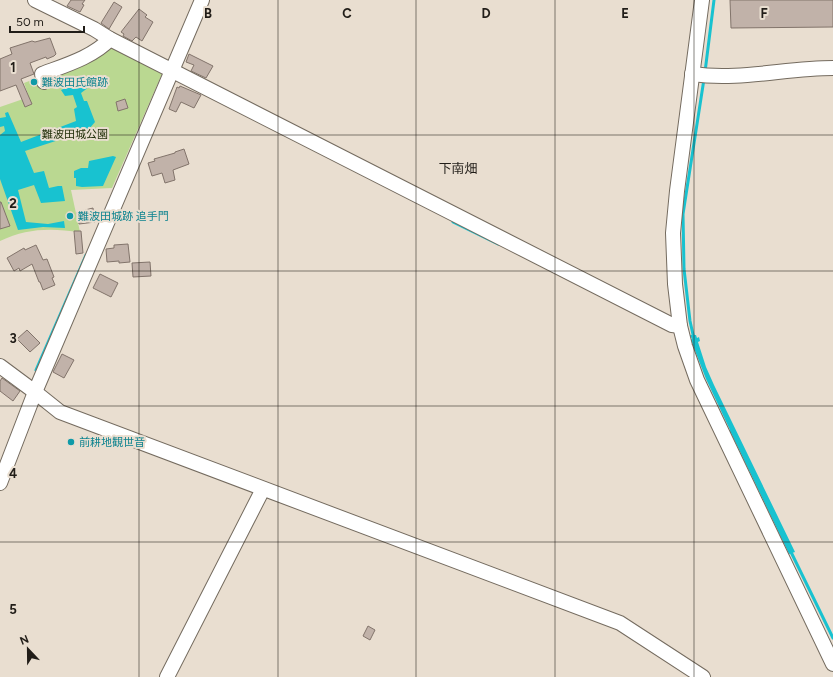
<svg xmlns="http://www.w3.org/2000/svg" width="833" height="677" font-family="Figtree,'Noto Sans JP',sans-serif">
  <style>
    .green { fill: #bad891 }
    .water { fill: #18c2d0 }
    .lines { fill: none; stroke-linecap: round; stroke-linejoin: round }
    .stream { stroke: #18c2d0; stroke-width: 3 }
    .building { fill: #c1b2a9; stroke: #82746b }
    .minor-casing { stroke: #746b5f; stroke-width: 16 }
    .minor { stroke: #fff; stroke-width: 14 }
    .grid { fill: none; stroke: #211d18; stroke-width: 1; stroke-opacity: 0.55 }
    .culture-dot { fill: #0f9aa8; stroke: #e9ded0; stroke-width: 1.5 }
    .labels { text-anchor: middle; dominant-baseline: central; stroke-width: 4; stroke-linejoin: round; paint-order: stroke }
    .culture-label { font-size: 11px; fill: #0d838f; stroke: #e9ded0; text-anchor: start }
    .park-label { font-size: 11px; fill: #23310b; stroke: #e9ded0 }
    .quarter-label { font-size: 13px; fill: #211d18; stroke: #e9ded0 }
    .grid-label { font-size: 13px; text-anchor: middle; font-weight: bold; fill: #211d18; stroke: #e9ded0; stroke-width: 4; stroke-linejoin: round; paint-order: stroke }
  </style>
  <rect width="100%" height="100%" fill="#e9ded0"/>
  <path class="green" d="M 110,47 L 162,74 L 112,188 L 71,190 L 80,232 C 50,228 27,228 0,241 L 0,107 L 29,97 L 24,83 L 37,78 L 48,79 Z"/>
  <g class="water">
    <polygon points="78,76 88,80 89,87 81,93 84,101 87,101 95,122 89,129 74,135 25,151 34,173 44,171 49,188 58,186 62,186 65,201 41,203 34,185 18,190 26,222 48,224 64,221 65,228 43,227 18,230 0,179 0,135 5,131 4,126 0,127 0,118 6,117 5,113 8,112 21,142 76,121 74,109 77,107 73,95 65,96 61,90 73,85"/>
    <polygon points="113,156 116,157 103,186 82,187 76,186 76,178 74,178 74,171 81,168 88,168 89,161"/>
    <polygon points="690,335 696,335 697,338 699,337 700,341 698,342 706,367 714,385 795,552 789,554 731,433 730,434 728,431 730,430 706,379 692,343 689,341 692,339"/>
  </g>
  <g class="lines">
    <g class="stream">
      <polyline points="705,72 714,0"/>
      <polyline points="453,222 498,244"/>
      <polyline points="694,339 690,321 684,269 683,214 704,79"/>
      <polyline points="36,370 86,255"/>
      <polyline points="790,550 833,638"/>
    </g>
  </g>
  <g class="building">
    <polygon points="71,0 85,0 82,4 84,5 80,12 67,6"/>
    <polygon points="730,0 833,0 833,27 731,28"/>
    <polygon points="114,2 122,7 109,29 101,23"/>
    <polygon points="139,9 147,15 145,17 153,22 142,41 136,37 132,41 123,36 124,34 121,32"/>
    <polygon points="50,38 56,54 54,56 47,59 46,57 30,63 34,74 21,79 32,104 25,107 16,85 0,91 0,59 12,54 10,48 32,41 35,42"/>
    <polygon points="189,54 213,66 206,78 191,71 194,65 186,62"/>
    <polygon points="180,86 201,95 194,108 181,102 176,112 169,109 177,87 179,88"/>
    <polygon points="125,99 128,108 118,111 116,102"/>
    <polygon points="184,149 189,164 173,170 175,180 165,183 162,173 152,176 148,163 155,161 154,159 175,153 175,152"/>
    <polygon points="0,202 1,202 10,226 0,229"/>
    <polygon points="93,208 95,222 79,224 77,212"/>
    <polygon points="74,231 81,231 83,253 76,254"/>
    <polygon points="128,244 130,262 119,263 119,261 107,262 106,249 114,248 114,245"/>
    <polygon points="36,245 43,260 47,259 54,277 52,278 55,285 43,290 40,282 39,282 32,264 20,271 19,268 14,271 7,258 24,248 25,250"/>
    <polygon points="150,262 151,276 133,277 132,263"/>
    <polygon points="100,274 118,283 111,297 93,288"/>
    <polygon points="27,330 40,343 30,352 17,339"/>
    <polygon points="62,354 74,360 64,378 53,372"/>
    <polygon points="2,378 20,391 13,401 0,391 0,381"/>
    <polygon points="368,626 375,630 370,640 363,636"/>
  </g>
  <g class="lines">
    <defs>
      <g id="minor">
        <polyline points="35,0 94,29 110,39 672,325 680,326"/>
        <polyline points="702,0 677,191 673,233 675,284 680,326 685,346 697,380 833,664"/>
        <path d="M 692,74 C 739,81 786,68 833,68"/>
        <path d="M 44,82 L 42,74 C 66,65 93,57 110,39"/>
        <polyline points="0,366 35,392 60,412 620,623 703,677"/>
        <polyline points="0,483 35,392 202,0"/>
        <polyline points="167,677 263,489"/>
      </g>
    </defs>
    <use href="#minor" class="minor-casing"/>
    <use href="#minor" class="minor"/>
  </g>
  <path class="grid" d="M 139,0 L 139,677M 278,0 L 278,677M 416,0 L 416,677M 555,0 L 555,677M 694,0 L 694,677M 0,135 L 833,135M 0,271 L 833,271M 0,406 L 833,406M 0,542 L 833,542"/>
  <g class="culture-dot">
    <circle cx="34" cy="82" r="4"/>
    <circle cx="70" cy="216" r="4"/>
    <circle cx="71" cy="442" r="4"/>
  </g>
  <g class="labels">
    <g class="culture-label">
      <text x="42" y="82">難波田氏館跡</text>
      <text x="78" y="216">難波田城跡 追手門</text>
      <text x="79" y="442">前耕地観世音</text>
    </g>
    <g class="park-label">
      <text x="75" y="134">難波田城公園</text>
    </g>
    <g class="quarter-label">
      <text x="458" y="168">下南畑</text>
    </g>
  </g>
  <g class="grid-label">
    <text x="208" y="18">B</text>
    <text x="347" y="18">C</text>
    <text x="486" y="18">D</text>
    <text x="625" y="18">E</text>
    <text x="764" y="18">F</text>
    <text x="13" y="72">1</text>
    <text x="13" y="208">2</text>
    <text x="13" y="343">3</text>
    <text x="13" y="478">4</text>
    <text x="13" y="614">5</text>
  </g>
  <g transform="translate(28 649) rotate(338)" stroke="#e9ded0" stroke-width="3" paint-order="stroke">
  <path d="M0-3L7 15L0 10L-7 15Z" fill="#211d18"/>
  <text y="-6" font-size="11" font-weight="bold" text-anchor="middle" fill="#211d18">N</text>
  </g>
  <path d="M10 26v6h74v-6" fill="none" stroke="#211d18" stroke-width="2"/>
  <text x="16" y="26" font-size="12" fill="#211d18" stroke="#e9ded0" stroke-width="3" paint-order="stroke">50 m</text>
</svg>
